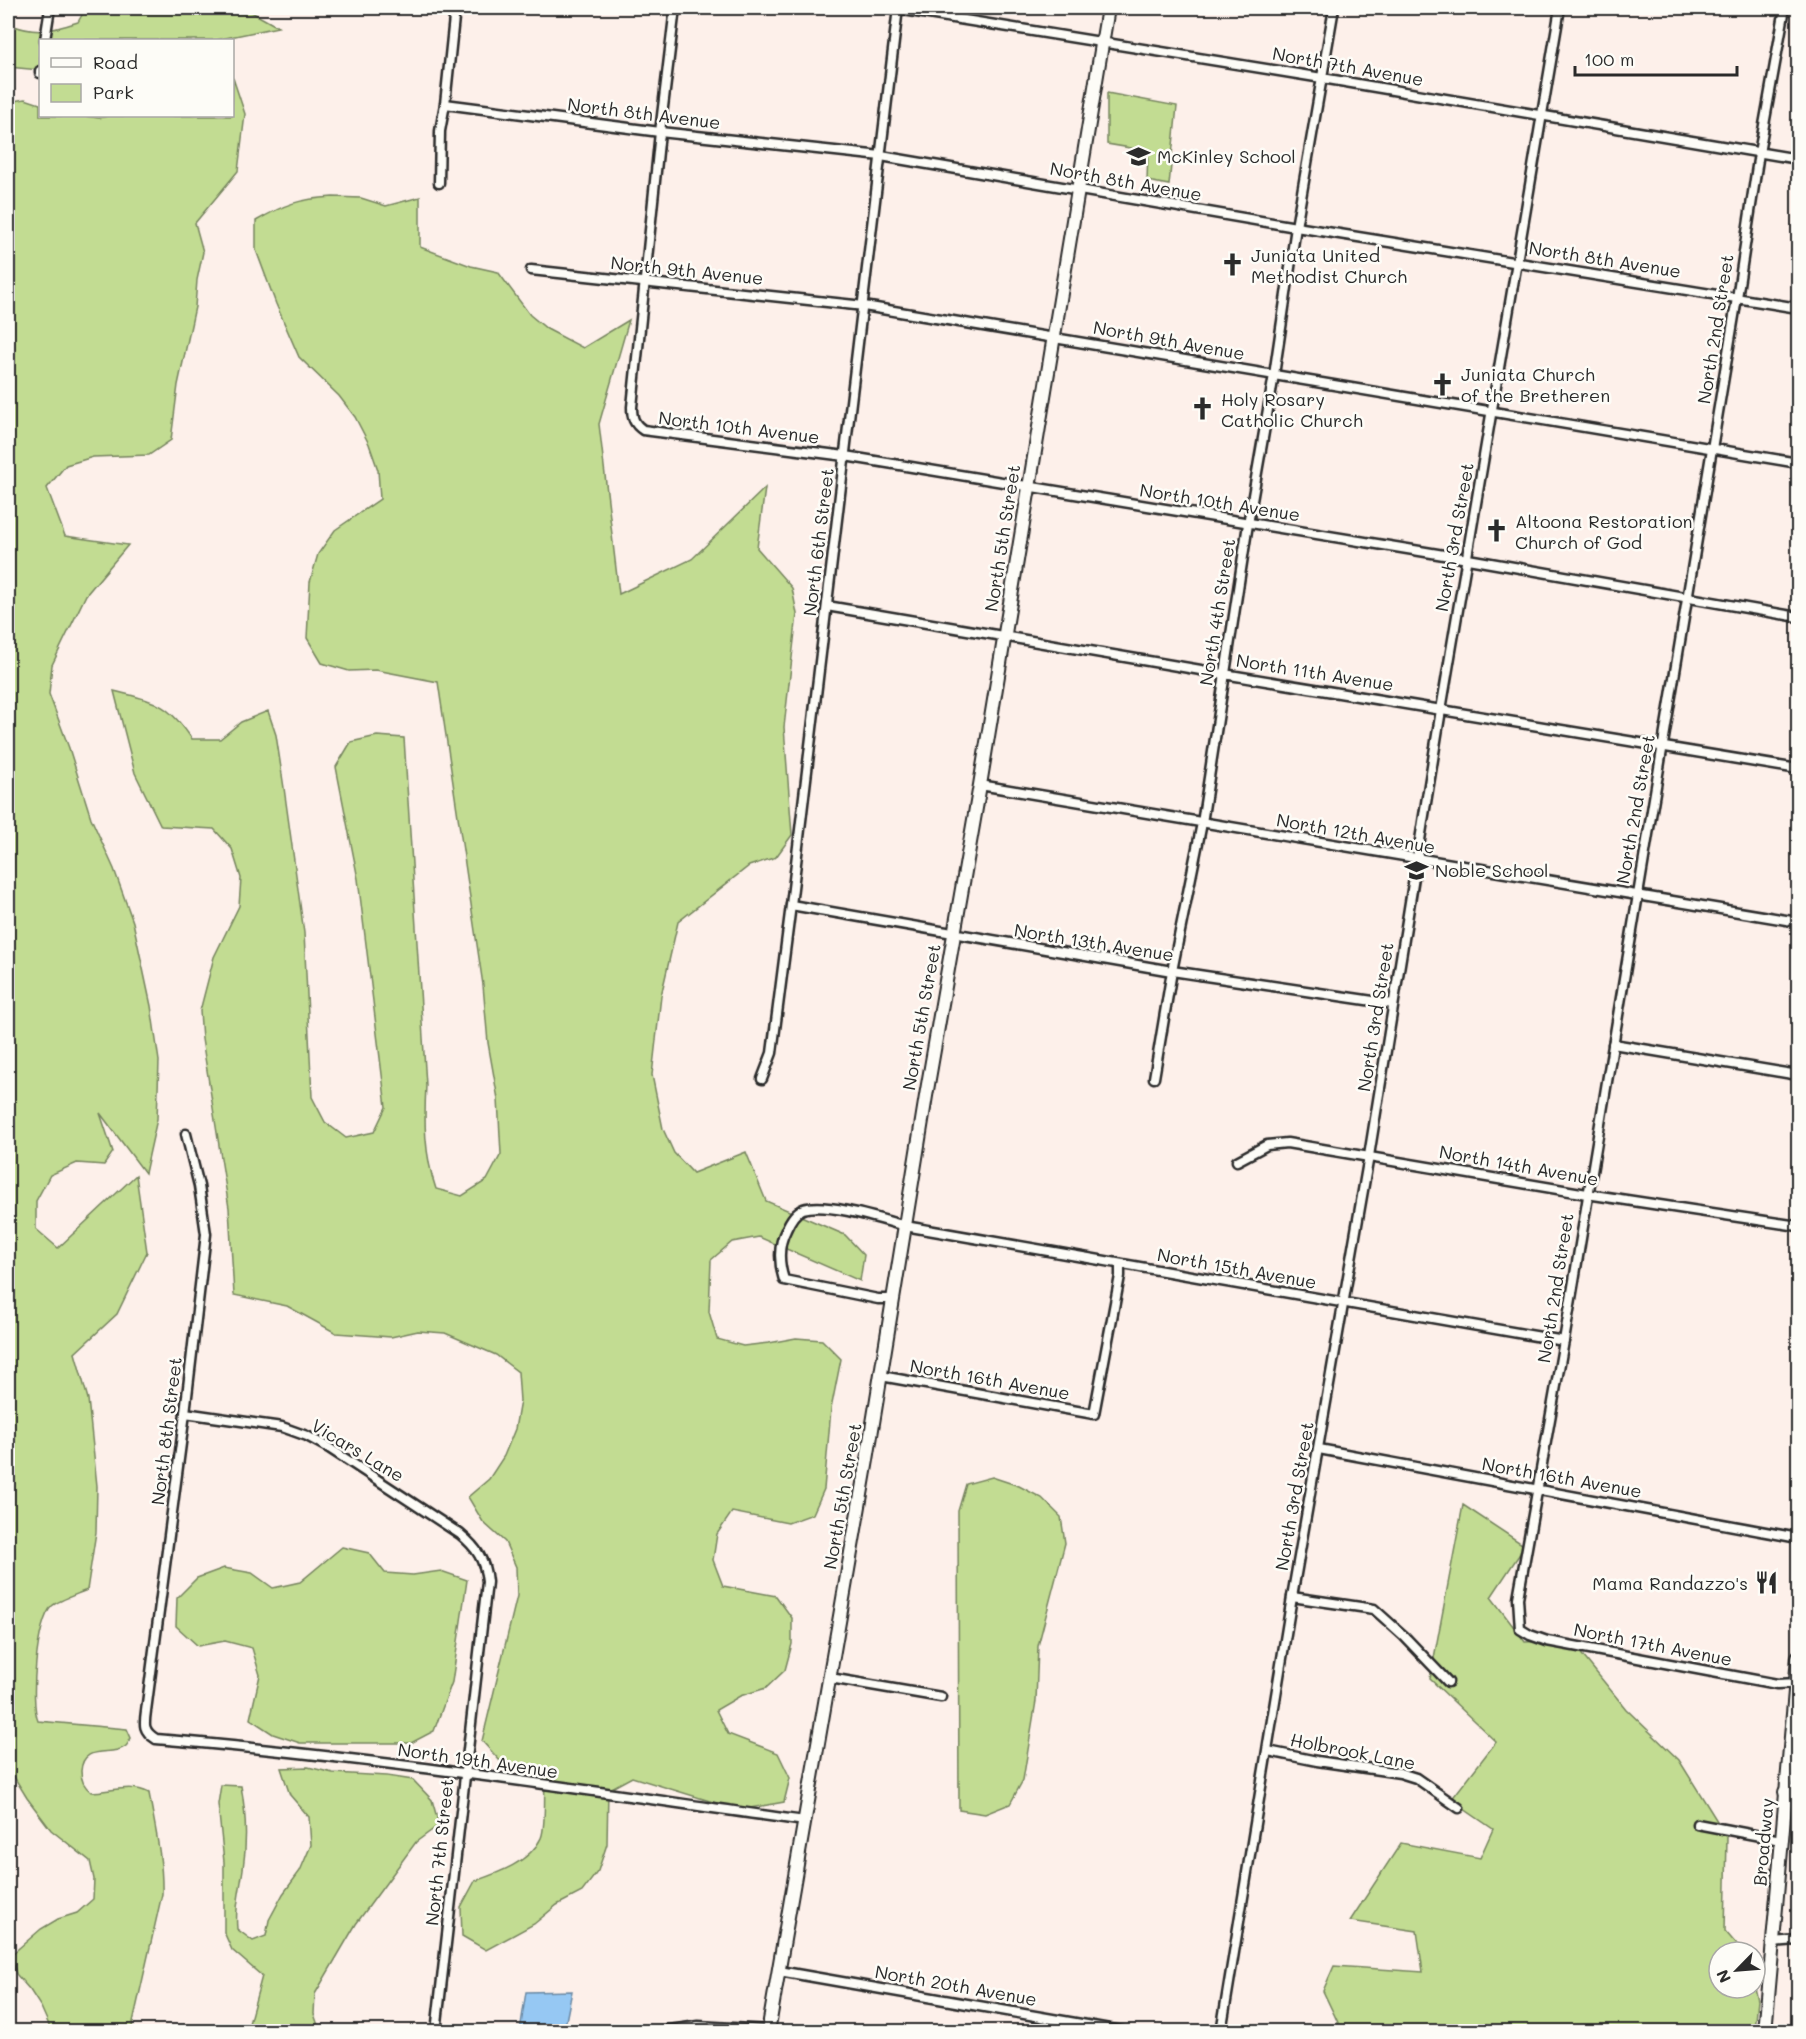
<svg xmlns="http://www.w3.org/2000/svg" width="1806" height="2039" font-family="Mali,sans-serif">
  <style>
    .green { fill: #c2dc92; stroke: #76845e; stroke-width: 1.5 }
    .water { fill: #96c8f3; stroke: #6b89a3; stroke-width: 1.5 }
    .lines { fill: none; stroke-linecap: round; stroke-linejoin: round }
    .street-casing { stroke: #2b2b2b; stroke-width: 13 }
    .secondary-casing { stroke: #2b2b2b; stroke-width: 16 }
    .street { stroke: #fdfcf7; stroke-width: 8 }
    .secondary { stroke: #fdfcf7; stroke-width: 12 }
    .labels { text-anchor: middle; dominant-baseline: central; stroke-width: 5; stroke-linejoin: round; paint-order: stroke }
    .street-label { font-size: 18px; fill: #2b2b2b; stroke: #fdfcf7 }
    .poi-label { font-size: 18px; fill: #2b2b2b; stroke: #fdfcf7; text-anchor: start }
  </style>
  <rect width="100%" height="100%" fill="#fdf0ea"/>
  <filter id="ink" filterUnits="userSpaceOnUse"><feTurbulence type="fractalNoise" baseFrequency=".0167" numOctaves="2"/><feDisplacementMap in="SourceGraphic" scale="12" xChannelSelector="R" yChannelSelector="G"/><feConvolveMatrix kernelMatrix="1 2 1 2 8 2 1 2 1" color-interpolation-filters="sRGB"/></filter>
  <g filter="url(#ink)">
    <g class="green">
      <path d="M 86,8 L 238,8 L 248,10 L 278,27 L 216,40 L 40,40 L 40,70 L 8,67 L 8,24 C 37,35 50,31 78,22 Z"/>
      <path d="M 233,78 L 245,114 L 238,171 L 195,223 L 203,252 L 197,280 L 195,307 L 178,385 L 171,440 L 149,455 L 93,457 L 66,465 L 47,488 L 65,536 L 128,545 L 86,595 L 52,665 L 49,694 L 69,748 L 91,818 L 114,869 L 133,922 L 151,1006 L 159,1061 L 157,1119 L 145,1173 L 100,1113 L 113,1152 L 104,1165 L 77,1163 L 50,1175 L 36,1201 L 36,1229 L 58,1248 L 136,1175 L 147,1252 L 117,1314 L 75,1353 L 88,1399 L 97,1486 L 96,1532 L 87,1590 C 78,1594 59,1600 52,1606 C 36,1621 30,1702 38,1721 L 127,1729 L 131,1738 C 129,1741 128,1744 126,1746 C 112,1758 83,1742 81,1771 C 81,1781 84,1786 91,1792 C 111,1792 130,1783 149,1793 C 155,1827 163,1860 162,1894 L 131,2031 L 48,2031 L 49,2025 L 41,2007 L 30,1990 L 16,1974 L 11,1955 L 41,1929 L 58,1919 L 77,1913 L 93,1899 L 94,1879 L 90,1861 L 51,1830 L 27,1798 L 8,1767 L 8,102 L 25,99 L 40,104 L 40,116 L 84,116 L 99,118 L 108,116 L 232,116 Z"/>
      <polygon points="1107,93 1177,106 1169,185 1147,181 1148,151 1107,144"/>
      <path d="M 333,197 L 361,198 L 386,206 L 420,197 L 420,247 L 471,266 L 498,272 L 530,315 L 547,329 L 583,348 L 629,320 L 599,424 L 619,594 L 692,559 L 765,488 L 757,548 L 792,588 L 797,614 L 784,727 L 792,835 L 776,857 L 749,866 L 678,922 L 661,996 L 652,1075 L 663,1129 L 674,1153 L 693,1173 L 746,1152 L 766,1201 L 845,1235 L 864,1255 L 860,1281 L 759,1237 L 732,1242 L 711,1260 L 709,1312 L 717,1339 L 743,1346 L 769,1343 L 796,1338 L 822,1340 L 841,1359 L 831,1409 L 824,1489 L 813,1514 L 788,1523 L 732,1512 L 717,1534 L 713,1560 L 723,1586 L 776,1596 L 792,1618 L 792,1644 L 785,1670 L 766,1688 L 740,1696 L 716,1710 L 728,1734 L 778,1753 L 790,1778 L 784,1802 L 739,1810 L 632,1777 L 608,1790 L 607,1844 L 598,1871 L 582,1892 L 557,1905 L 534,1924 L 486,1950 L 462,1936 L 461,1907 L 475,1881 C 498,1873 530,1862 541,1838 C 546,1827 544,1793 545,1780 L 528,1770 L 502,1763 L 482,1741 L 517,1596 L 516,1567 L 505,1542 L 483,1522 L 468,1497 L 489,1479 L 504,1456 L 515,1429 L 520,1401 L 518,1372 L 496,1355 L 445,1333 L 418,1331 L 391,1337 L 336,1333 L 287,1306 L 234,1295 L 229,1208 L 202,1039 L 200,1011 L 214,957 L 239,906 L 241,878 L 232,849 L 214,829 L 161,826 L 135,773 L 114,691 C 156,702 167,702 192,739 L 220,739 L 241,722 L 268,711 L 276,735 L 284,788 L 304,933 L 312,1097 L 325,1122 L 346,1138 L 374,1132 L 386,1107 L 358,879 L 336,767 L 351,742 L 377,736 L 404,738 L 426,1085 C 424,1121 424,1154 436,1189 L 462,1196 L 487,1180 L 501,1154 L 498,1099 L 488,1043 L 483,985 L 438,682 L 376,670 L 349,671 L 322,663 L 307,638 L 310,582 L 318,554 L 335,530 L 380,499 L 378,470 L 369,444 L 355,417 L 339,396 L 299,357 L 276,304 L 256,250 L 256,221 C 285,204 299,199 333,197 Z"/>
      <polygon points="992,1477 1019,1486 1042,1498 1061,1517 1065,1543 1038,1646 1036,1701 1023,1780 1010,1804 985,1814 959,1810 958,1511 966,1484"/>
      <polygon points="1463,1505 1525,1546 1491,1597 1525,1642 1570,1640 1626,1709 1679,1760 1727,1837 1725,1931 1743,1952 1719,1952 1719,1988 1755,1988 1758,2000 1755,2031 1342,2031 1323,1991 1334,1966 1423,1972 1417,1931 1350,1921 1401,1843 1480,1858 1493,1829 1451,1800 1496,1742 1430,1679"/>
      <polygon points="342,1547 369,1553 385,1573 413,1575 441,1571 467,1580 452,1682 434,1731 411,1743 300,1743 273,1734 250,1719 260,1675 252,1648 225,1641 198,1646 176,1626 177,1598 197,1578 224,1568 252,1573 273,1588 300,1582"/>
      <path d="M 308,1767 L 333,1773 L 387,1776 L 413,1780 L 432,1800 L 439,1825 L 416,1842 L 356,1924 L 315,1994 L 314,2014 L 320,2031 L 247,2031 L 262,1976 L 232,1950 L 224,1932 L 224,1862 L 218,1804 L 221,1785 L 241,1786 C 246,1813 247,1842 243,1869 C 240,1891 235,1907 237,1929 L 253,1941 L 266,1936 L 269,1920 L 283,1894 L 300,1871 L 311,1845 L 309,1817 L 290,1795 L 281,1768 Z"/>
    </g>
    <polygon class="water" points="572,1991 564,2031 520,2031 526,1992"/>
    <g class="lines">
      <defs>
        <g id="street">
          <path d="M 675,8 L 660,132 L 632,407 C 632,418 634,424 643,430 L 845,456 L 1468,559 L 1798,617"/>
          <polyline points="891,8 1322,78 1798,159"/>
          <polyline points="1785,8 1759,153 1737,298 1564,1341 1518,1598 1520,1629 1530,1635 1547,1641 1777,1684 1798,1683"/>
          <polyline points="45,40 50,8"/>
          <polyline points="40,73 40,71"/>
          <polyline points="445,104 660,132 881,156 1296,227 1798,308"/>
          <polyline points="439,183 440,131 445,104 455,8"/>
          <polyline points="531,270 864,306 1798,463"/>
          <polyline points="827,606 1224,674 1798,769"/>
          <polyline points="980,785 1798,922"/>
          <polyline points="791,905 1172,971 1393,1004"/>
          <polyline points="1613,1044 1798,1075"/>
          <polyline points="1154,1078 1172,971 1202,823 1248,524 1274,375 1296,227 1334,8"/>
          <polyline points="762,1079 772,1053 791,905 898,8"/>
          <path d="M 186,1134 L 199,1186 L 206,1234 L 185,1413 L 146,1711 C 144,1725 143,1731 156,1739 C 373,1757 589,1791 805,1821"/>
          <polyline points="1237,1161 1267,1145 1287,1143 1587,1194 1798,1226"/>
          <path d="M 893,1299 L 878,1299 L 784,1280 C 779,1264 778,1245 786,1230 C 789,1223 795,1212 803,1209 C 827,1202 880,1219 905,1226 L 1564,1341"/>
          <polyline points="881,1376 1094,1414 1120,1276 1120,1265"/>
          <path d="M 185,1413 L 282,1427 L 307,1436 L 329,1448 L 460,1534 C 477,1548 485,1560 487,1582 L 436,2032"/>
          <polyline points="1319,1449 1798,1538"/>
          <polyline points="1292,1597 1374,1609 1404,1636 1448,1682"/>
          <polyline points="830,1678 941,1697"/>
          <polyline points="1268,1751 1317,1761 1400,1773 1416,1778 1459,1808"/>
          <polyline points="1697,1824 1781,1840"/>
          <polyline points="1772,1942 1798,1940"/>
          <polyline points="779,1971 1127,2032"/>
          <polyline points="655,2032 698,2026 768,2030"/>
          <polyline points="1221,2032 1292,1597 1369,1156 1441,710 1560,8"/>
        </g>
        <g id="secondary">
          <polyline points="1785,1792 1798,1791"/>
          <polyline points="768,2032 867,1460 926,1096 980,785 1108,8"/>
          <polyline points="1765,2032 1798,1657"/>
        </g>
      </defs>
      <use href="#street" class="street-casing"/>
      <use href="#secondary" class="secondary-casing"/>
      <use href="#street" class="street"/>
      <use href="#secondary" class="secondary"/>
    </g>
  </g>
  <defs>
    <symbol id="school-bare" viewBox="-9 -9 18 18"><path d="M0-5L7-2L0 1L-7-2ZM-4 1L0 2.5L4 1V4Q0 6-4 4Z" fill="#2b2b2b" stroke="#fdfcf7" stroke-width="2.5" paint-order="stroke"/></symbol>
    <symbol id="church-bare" viewBox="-9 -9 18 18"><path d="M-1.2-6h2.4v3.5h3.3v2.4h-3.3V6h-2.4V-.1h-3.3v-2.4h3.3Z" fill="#2b2b2b" stroke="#fdfcf7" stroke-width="2.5" paint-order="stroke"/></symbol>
    <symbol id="restaurant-bare" viewBox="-9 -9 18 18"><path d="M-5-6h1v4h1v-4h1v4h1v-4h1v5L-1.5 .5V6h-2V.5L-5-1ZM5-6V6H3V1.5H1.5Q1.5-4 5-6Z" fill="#2b2b2b" stroke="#fdfcf7" stroke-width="2.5" paint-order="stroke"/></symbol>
  </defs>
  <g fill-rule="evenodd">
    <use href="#school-bare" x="1122" y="140" width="33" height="33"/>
    <use href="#church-bare" x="1216" y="248" width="33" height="33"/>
    <use href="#church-bare" x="1426" y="368" width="33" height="33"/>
    <use href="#church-bare" x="1186" y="392" width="33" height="33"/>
    <use href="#church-bare" x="1480" y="514" width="33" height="33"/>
    <use href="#school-bare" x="1400" y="854" width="33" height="33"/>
    <use href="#restaurant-bare" x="1750" y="1566" width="33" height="33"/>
  </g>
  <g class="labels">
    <g class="street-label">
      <text transform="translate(1348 66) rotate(10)">North 7th Avenue</text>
      <text transform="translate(644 113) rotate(7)">North 8th Avenue</text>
      <text transform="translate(1126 181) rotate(10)">North 8th Avenue</text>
      <text transform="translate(1605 259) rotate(9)">North 8th Avenue</text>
      <text transform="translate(687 270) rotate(6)">North 9th Avenue</text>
      <text transform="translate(1715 329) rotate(-81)">North 2nd Street</text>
      <text transform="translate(1169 340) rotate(10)">North 9th Avenue</text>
      <text transform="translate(739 427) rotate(7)">North 10th Avenue</text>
      <text transform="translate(1220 502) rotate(9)">North 10th Avenue</text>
      <text transform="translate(1454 537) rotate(-80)">North 3rd Street</text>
      <text transform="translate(1002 538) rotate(-81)">North 5th Street</text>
      <text transform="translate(818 542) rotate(-83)">North 6th Street</text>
      <text transform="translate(1217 612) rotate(-81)">North 4th Street</text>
      <text transform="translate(1315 672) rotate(9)">North 11th Avenue</text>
      <text transform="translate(1635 809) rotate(-80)">North 2nd Street</text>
      <text transform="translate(1356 833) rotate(10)">North 12th Avenue</text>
      <text transform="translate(1094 942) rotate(9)">North 13th Avenue</text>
      <text transform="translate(921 1017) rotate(-80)">North 5th Street</text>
      <text transform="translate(1375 1017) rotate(-81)">North 3rd Street</text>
      <text transform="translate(1519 1165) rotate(10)">North 14th Avenue</text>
      <text transform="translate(1237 1268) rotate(10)">North 15th Avenue</text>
      <text transform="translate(1555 1288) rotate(-81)">North 2nd Street</text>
      <text transform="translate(990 1379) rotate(10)">North 16th Avenue</text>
      <text transform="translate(166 1431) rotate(-83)">North 8th Street</text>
      <text transform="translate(358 1450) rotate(31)">Vicars Lane</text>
      <text transform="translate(1562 1477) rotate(10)">North 16th Avenue</text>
      <text transform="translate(842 1496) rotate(-80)">North 5th Street</text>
      <text transform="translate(1294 1496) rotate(-80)">North 3rd Street</text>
      <text transform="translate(1653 1644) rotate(11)">North 17th Avenue</text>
      <text transform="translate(1353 1751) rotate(11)">Holbrook Lane</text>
      <text transform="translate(478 1760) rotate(8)">North 19th Avenue</text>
      <text transform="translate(1763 1842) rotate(-85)">Broadway</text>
      <text transform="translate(439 1852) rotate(-84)">North 7th Street</text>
      <text transform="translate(956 1985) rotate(10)">North 20th Avenue</text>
    </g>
    <g class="poi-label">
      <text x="1157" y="156">McKinley School</text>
      <text x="1251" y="255">Juniata United<tspan x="1251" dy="21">Methodist Church</tspan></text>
      <text x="1461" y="374">Juniata Church<tspan x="1461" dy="21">of the Bretheren</tspan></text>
      <text x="1221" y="399">Holy Rosary<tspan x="1221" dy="21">Catholic Church</tspan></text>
      <text x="1515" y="521">Altoona Restoration<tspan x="1515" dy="21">Church of God</tspan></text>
      <text x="1435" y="870">Noble School</text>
      <text x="1748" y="1583" text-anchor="end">Mama Randazzo's</text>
    </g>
  </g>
  <rect width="1806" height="2039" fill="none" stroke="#fdfcf7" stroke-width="30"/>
  <rect x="15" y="15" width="1776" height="2009" fill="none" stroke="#2b2b2b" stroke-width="2" filter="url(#ink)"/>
  <rect x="39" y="39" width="195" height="78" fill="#fdfcf7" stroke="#a9a8a5" stroke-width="1.5"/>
  <rect x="51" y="58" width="30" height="9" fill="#fdfcf7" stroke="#a9a8a5" stroke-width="1.5"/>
  <text x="93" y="69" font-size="18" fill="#2b2b2b">Road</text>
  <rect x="51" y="84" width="30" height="18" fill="#c2dc92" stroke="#a9a8a5" stroke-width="1.5"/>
  <text x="93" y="99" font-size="18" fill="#2b2b2b">Park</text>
  <g transform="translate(1737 1970) rotate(245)"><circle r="28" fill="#fdfcf7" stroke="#a9a8a5" stroke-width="1.5"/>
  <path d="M0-4.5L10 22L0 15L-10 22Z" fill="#2b2b2b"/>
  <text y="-9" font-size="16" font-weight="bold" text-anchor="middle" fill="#2b2b2b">N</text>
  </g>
  <path d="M1575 66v9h162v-9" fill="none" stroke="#2b2b2b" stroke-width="3"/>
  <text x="1584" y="66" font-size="18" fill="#2b2b2b" stroke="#fdfcf7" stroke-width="4.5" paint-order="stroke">100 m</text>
</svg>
